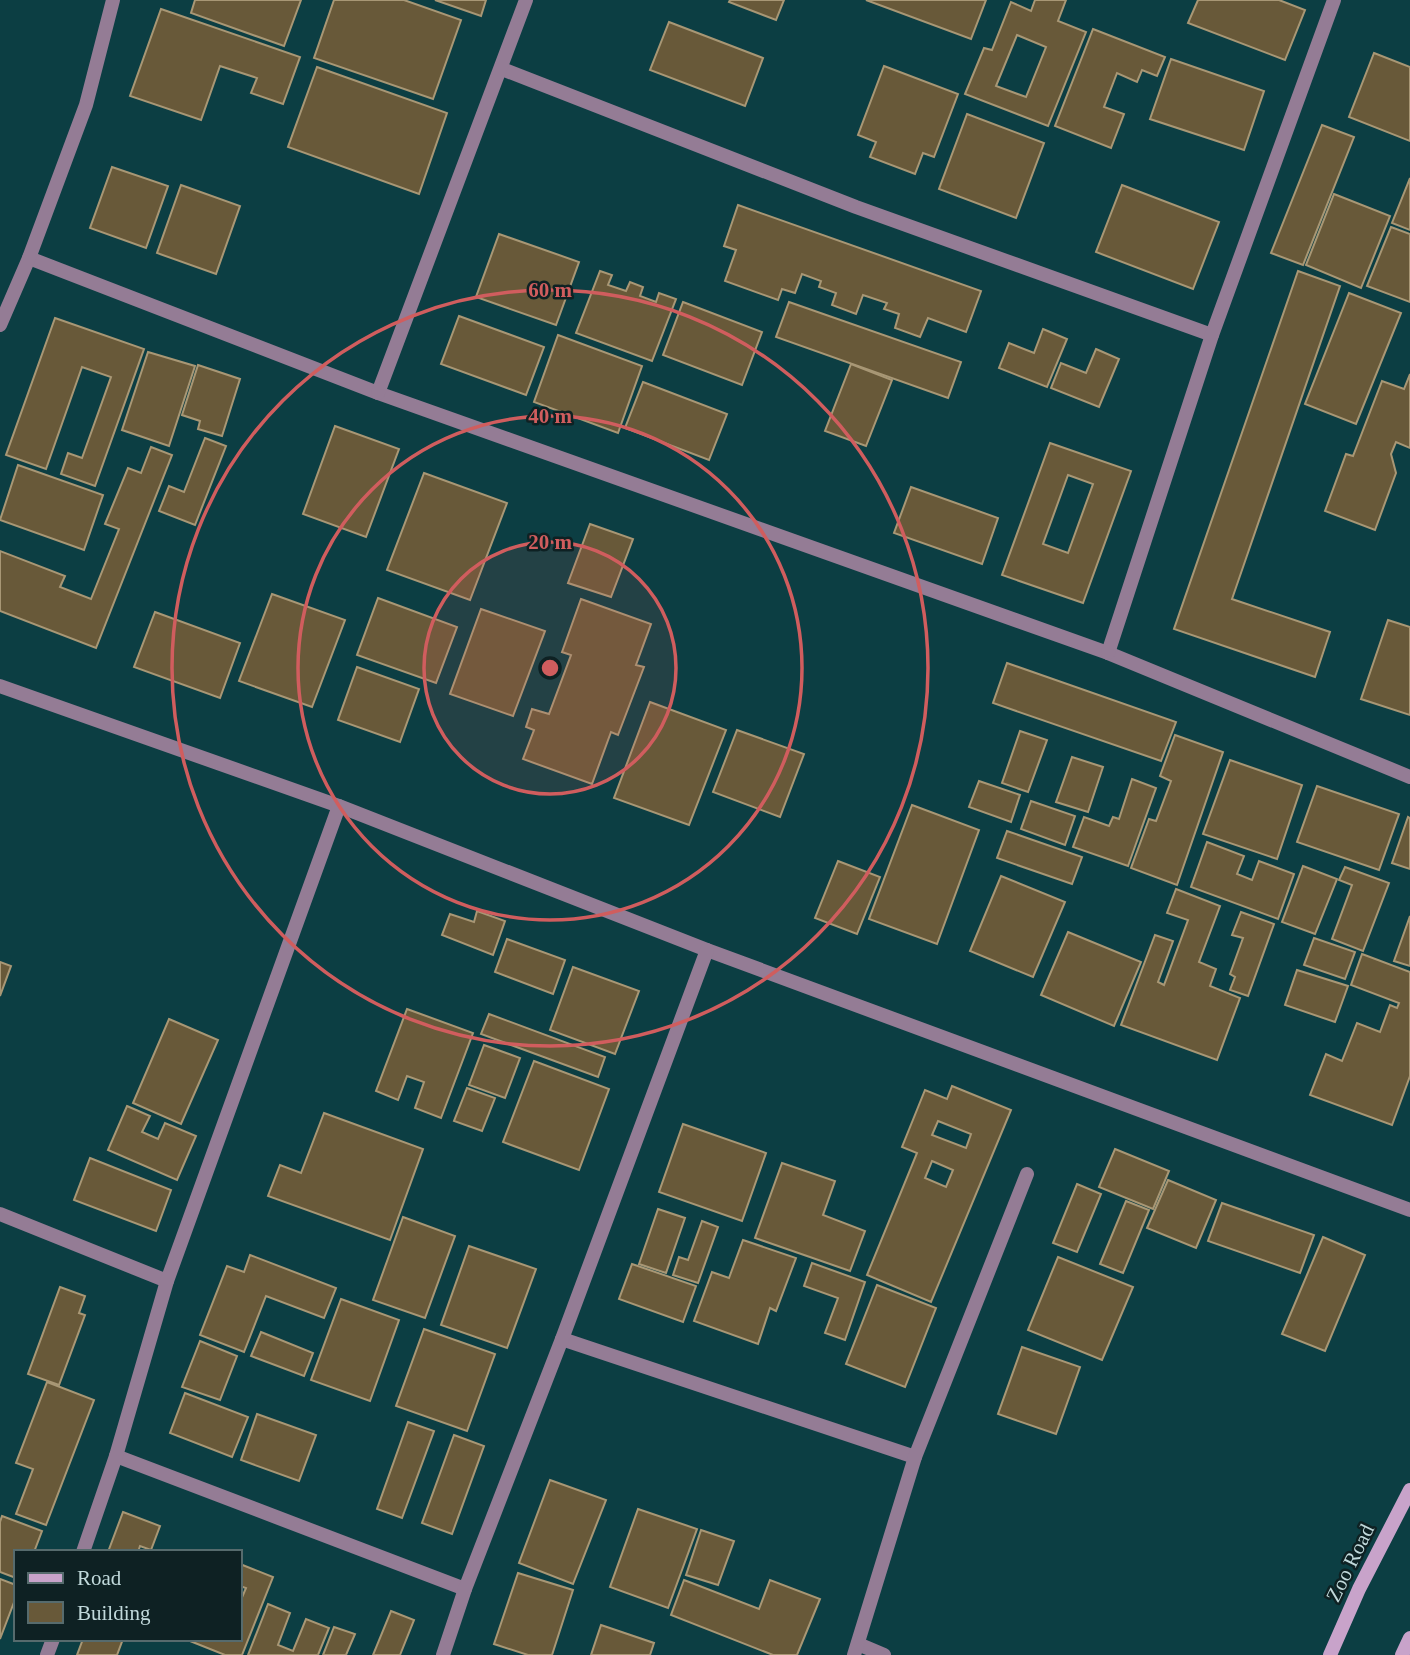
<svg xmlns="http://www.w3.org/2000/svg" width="1410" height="1655" font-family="Georgia,serif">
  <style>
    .building { fill: #685939; stroke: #a89775; stroke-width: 2; fill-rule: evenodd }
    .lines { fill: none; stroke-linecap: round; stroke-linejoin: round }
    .minor { stroke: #947c95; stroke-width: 14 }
    .secondary { stroke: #c8a3ca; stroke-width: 14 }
    .ring { fill: none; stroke: #d05d5e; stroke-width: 3.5 }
    .labels { text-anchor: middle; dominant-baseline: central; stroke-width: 5; stroke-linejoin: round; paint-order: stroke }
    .street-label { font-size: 21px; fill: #c1d9db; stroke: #0e2123 }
    .centre { fill: #d05d5e; stroke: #0e2123; stroke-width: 3.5 }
    .ring-label { font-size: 21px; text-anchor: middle; font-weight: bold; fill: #d05d5e; stroke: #0e2123; stroke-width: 5; stroke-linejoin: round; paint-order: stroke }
  </style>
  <rect width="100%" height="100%" fill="#0c3e43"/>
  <g class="building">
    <polygon points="195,0 301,0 284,46 191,13"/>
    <polygon points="334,0 404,0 461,20 433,99 314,58"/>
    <polygon points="435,0 486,0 481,16"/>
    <polygon points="730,0 784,0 776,20 729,2"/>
    <polygon points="866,0 986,0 971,39"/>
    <path d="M 1035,0 L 1066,0 L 1058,21 L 1086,32 L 1048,126 L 965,94 L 984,48 L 992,50 L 1011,2 L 1031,11 ZM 1017,35 L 1046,47 L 1026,97 L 996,86 Z"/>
    <polygon points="1198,0 1279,0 1305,10 1285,60 1188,23"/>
    <polygon points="161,9 300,57 283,104 251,93 257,78 220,66 201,120 130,96"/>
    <polygon points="669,22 763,58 745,106 650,70"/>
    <polygon points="1093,29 1165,57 1157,76 1142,70 1137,82 1117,73 1104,107 1124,114 1111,148 1055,126"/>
    <polygon points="1374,53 1410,67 1410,141 1349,117"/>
    <polygon points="1171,59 1264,91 1244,150 1150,119"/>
    <polygon points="884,66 958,94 934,157 923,153 915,174 870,157 876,142 858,135"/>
    <polygon points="317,67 447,113 419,194 288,147"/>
    <polygon points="967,114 1044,143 1016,218 939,189"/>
    <polygon points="1322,125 1354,137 1303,265 1271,253"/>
    <polygon points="112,167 168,186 146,248 90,228"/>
    <polygon points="1410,178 1410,230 1392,223"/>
    <polygon points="181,185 240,206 216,274 157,253"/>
    <polygon points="1122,185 1219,222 1193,289 1096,252"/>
    <polygon points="1334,194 1390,216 1361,288 1306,265"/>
    <polygon points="738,205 981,291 966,332 928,318 920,337 895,328 899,314 884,309 887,303 863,295 856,314 832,305 836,293 819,287 821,281 802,274 795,293 782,289 778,300 725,281 736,250 724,246"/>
    <polygon points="1391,227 1410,234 1410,302 1367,286"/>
    <polygon points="499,234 579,262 556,325 476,297"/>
    <polygon points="600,271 612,275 608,285 626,291 630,282 643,287 640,296 656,302 659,293 676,299 652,361 576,333"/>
    <polygon points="1298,271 1340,286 1232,599 1330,632 1315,677 1174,629"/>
    <polygon points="1349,293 1401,313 1356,424 1305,404"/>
    <polygon points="683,302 762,332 742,385 663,355"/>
    <polygon points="789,302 961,362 948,398 776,337"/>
    <polygon points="459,316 544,347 526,395 441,364"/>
    <polygon points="55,318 144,349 95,486 61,474 68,453 82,458 111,377 82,367 46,469 6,455"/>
    <polygon points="1043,329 1067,339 1047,387 999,368 1009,343 1034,353"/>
    <polygon points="558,335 642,366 618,433 534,402"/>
    <polygon points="1096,349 1119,359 1099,407 1051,388 1061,363 1086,373"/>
    <polygon points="148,352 195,366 169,446 122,430"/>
    <polygon points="851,364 892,380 866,446 825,431"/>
    <polygon points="198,365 240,379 222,436 198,429 200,421 182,415"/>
    <polygon points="1410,374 1410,448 1396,442 1391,454 1396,473 1375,530 1325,511 1346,454 1353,456 1382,381 1404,389"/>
    <polygon points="643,382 727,414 709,460 625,428"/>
    <polygon points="335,426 399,449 366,537 303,514"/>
    <polygon points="205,438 226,446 195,525 159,511 169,486 184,492"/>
    <path d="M 1050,443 L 1131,471 L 1083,603 L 1002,575 ZM 1068,475 L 1093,484 L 1068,553 L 1043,544 Z"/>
    <polygon points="151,447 172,455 96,648 0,611 0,551 65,576 60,587 91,599 119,529 105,524 128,468 141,473"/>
    <polygon points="18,465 103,495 84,550 0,520"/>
    <polygon points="424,473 507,503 470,600 387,570"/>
    <polygon points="911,487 998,518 982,564 894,533"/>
    <polygon points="590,524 633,539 611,597 568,583"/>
    <polygon points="272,594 345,620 312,707 239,681"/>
    <polygon points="378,598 457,627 436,683 357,655"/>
    <polygon points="581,599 651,624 636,665 644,667 618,735 611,732 592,784 523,759 534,730 526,727 532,709 549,714 571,655 562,652"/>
    <polygon points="481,609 545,631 513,716 450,694"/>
    <polygon points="155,612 240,643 220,698 134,667"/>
    <polygon points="1388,620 1410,627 1410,715 1361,699"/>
    <polygon points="1007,663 1176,722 1161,761 993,703"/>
    <polygon points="357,667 419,689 400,742 338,720"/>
    <polygon points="650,702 726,730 689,825 614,798"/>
    <polygon points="737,730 804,754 780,817 713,792"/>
    <polygon points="1020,731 1047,740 1028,792 1002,783"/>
    <polygon points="1175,735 1223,752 1177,885 1131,868 1149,819 1156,821 1171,781 1160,776"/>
    <polygon points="1072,757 1103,767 1088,812 1056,802"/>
    <polygon points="1230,760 1302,785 1277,859 1203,834"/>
    <polygon points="1132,779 1156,788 1128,866 1073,847 1084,817 1109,826 1113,817 1119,819"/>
    <polygon points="979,781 1020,795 1011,822 969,807"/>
    <polygon points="1317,786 1399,814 1379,870 1297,842"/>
    <polygon points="1031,801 1075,816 1065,845 1021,829"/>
    <polygon points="912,805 979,830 937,944 869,919"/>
    <polygon points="1408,817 1410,818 1410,869 1392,863"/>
    <polygon points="1007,831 1082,857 1072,884 997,858"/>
    <polygon points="1207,842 1244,856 1237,874 1252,880 1259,861 1294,874 1278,919 1191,887"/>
    <polygon points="838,861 880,877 857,934 815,918"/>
    <polygon points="1303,866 1337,879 1315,934 1282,922"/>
    <polygon points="1345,867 1389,883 1363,951 1332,939 1352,885 1339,880"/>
    <polygon points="1001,876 1065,902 1033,977 970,951"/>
    <polygon points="1176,889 1220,906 1199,962 1216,969 1210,986 1240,998 1217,1060 1121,1025 1155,935 1173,941 1158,982 1164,985 1188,920 1167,913"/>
    <polygon points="477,911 505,921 493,955 442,935 450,914 474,922"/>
    <polygon points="1241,912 1274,924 1248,996 1230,990 1235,977 1230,974 1243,938 1232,935"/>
    <polygon points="1410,916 1410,966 1394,961"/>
    <polygon points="1068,932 1141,962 1114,1026 1041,995"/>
    <polygon points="1314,938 1355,952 1345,979 1304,965"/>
    <polygon points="507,939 565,960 553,994 495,972"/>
    <polygon points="1362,954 1410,972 1410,1076 1392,1125 1310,1095 1326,1054 1342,1061 1357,1023 1380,1032 1390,1005 1397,1008 1399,1003 1351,985"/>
    <polygon points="0,962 11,966 0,996"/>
    <polygon points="573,967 639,991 615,1054 550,1030"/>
    <polygon points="1297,970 1348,986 1335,1022 1285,1005"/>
    <polygon points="407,1009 473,1033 441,1118 415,1108 424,1082 407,1076 398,1100 376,1091"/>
    <polygon points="489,1014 605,1057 598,1077 481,1034"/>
    <polygon points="169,1019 218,1040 181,1124 133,1103"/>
    <polygon points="484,1045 520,1058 505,1098 469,1085"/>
    <polygon points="534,1061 609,1089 579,1170 503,1142"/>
    <path d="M 952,1086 L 1011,1110 L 931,1302 L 867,1275 L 917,1153 L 902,1147 L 925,1090 L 947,1099 ZM 938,1121 L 971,1134 L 966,1148 L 932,1135 ZM 932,1161 L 953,1170 L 946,1187 L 925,1178 Z"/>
    <polygon points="467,1088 495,1098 482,1131 454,1121"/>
    <polygon points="127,1106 150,1116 142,1132 158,1139 165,1123 196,1136 177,1180 108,1150"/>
    <polygon points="324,1113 423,1149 390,1240 268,1196 280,1165 301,1173"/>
    <polygon points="683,1124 766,1153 742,1221 659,1192"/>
    <polygon points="1115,1149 1169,1171 1153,1209 1099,1187"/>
    <polygon points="90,1158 171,1190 156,1231 74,1200"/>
    <polygon points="782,1163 835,1181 823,1215 865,1231 850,1271 755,1238"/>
    <polygon points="1168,1180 1216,1200 1196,1248 1147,1228"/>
    <polygon points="1077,1184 1101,1194 1077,1252 1053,1243"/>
    <polygon points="1126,1201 1149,1210 1123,1273 1100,1264"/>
    <polygon points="1222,1203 1314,1235 1300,1273 1208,1241"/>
    <polygon points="658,1209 685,1218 666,1273 639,1264"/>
    <polygon points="403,1217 455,1236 425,1318 373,1300"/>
    <polygon points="702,1221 718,1227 698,1283 673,1275 679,1257 688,1260"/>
    <polygon points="1323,1237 1365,1255 1325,1351 1282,1334"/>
    <polygon points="743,1240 796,1258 776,1311 770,1308 758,1344 694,1321 712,1272 729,1278"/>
    <polygon points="469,1246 536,1269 507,1348 441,1325"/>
    <polygon points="250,1255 336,1288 324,1318 266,1296 244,1352 200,1335 227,1266 244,1272"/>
    <polygon points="1058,1257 1133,1287 1102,1360 1028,1330"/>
    <polygon points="812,1263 865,1282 845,1340 825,1333 838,1298 804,1286"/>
    <polygon points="632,1264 696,1286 683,1322 619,1299"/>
    <polygon points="877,1285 936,1308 905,1387 846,1364"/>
    <polygon points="60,1287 85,1296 79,1313 85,1315 59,1385 28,1374"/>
    <polygon points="341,1299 399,1320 370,1401 311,1380"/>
    <polygon points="424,1329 495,1354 467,1431 396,1406"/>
    <polygon points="261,1332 313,1353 304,1376 251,1356"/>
    <polygon points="200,1341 237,1356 220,1400 182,1387"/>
    <polygon points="1022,1347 1080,1367 1056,1434 998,1414"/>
    <polygon points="47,1382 94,1400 46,1525 16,1514 33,1469 16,1463"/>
    <polygon points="185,1393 248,1417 232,1457 170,1433"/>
    <polygon points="257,1414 316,1435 299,1481 241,1460"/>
    <polygon points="408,1422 434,1431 402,1518 377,1509"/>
    <polygon points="454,1435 484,1446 452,1534 422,1523"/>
    <polygon points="550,1480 606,1500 573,1584 519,1563"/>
    <polygon points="638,1509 697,1529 668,1608 610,1587"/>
    <polygon points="123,1512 160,1526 151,1550 140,1546 138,1552 108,1552"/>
    <polygon points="2,1516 42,1531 34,1552 16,1552 16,1578 0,1572 0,1522"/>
    <polygon points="701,1530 734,1541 718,1585 686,1575"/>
    <polygon points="240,1564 273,1577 242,1655 225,1655 185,1639 240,1639 240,1602 246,1588 240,1586"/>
    <polygon points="518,1573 573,1590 552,1655 528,1655 494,1644"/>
    <polygon points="0,1579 16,1585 16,1597 0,1639"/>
    <polygon points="684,1580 759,1609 770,1580 820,1599 797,1655 773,1655 671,1615"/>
    <polygon points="268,1604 290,1613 278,1645 293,1651 306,1619 329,1628 318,1655 248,1655"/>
    <polygon points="391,1611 414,1620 400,1655 373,1655"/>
    <polygon points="601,1625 654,1643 650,1655 591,1655"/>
    <polygon points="334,1627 355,1634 346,1655 323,1655"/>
    <polygon points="83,1639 123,1639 117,1655 77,1655"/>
  </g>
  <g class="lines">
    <g class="minor">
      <polyline points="502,69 856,207 1212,335"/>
      <polyline points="29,258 378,393 1108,653 1410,777"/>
      <polyline points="0,325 29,258 86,105 113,0"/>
      <polyline points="378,393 526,0"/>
      <polyline points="1108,653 1212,335 1334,0"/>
      <polyline points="0,686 339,806 707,950 1410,1210"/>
      <polyline points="0,1214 167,1281"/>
      <polyline points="562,1339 915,1457"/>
      <polyline points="116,1456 465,1589"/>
      <polyline points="83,1552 116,1456 167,1281 339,806"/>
      <polyline points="858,1644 884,1655"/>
      <polyline points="47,1655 53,1639"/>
      <polyline points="443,1655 465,1589 562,1339 707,950"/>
      <polyline points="854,1655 915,1457 1027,1174"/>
    </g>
    <g class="secondary">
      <polyline points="1330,1655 1359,1589 1410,1490"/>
      <polyline points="1402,1655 1410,1638"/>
    </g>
  </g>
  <circle cx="550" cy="668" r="126" fill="#d05d5e" fill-opacity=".12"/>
  <g class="ring">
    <circle cx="550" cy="668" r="126"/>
    <circle cx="550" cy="668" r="252"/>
    <circle cx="550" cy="668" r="378"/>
  </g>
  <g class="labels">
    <g class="street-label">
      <text transform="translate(1350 1563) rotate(-64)">Zoo Road</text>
    </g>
  </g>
  <circle cx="550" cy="668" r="10" class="centre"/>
  <g class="ring-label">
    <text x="550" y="297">60 m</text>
    <text x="550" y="423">40 m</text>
    <text x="550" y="549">20 m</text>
  </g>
  <rect x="14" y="1550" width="228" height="91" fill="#0e2123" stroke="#566b6d" stroke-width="2"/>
  <rect x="28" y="1573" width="35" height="10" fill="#c8a3ca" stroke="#566b6d" stroke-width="2"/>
  <text x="77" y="1585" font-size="21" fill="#c1d9db">Road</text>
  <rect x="28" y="1602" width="35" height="21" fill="#685939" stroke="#566b6d" stroke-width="2"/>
  <text x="77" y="1620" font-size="21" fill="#c1d9db">Building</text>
</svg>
